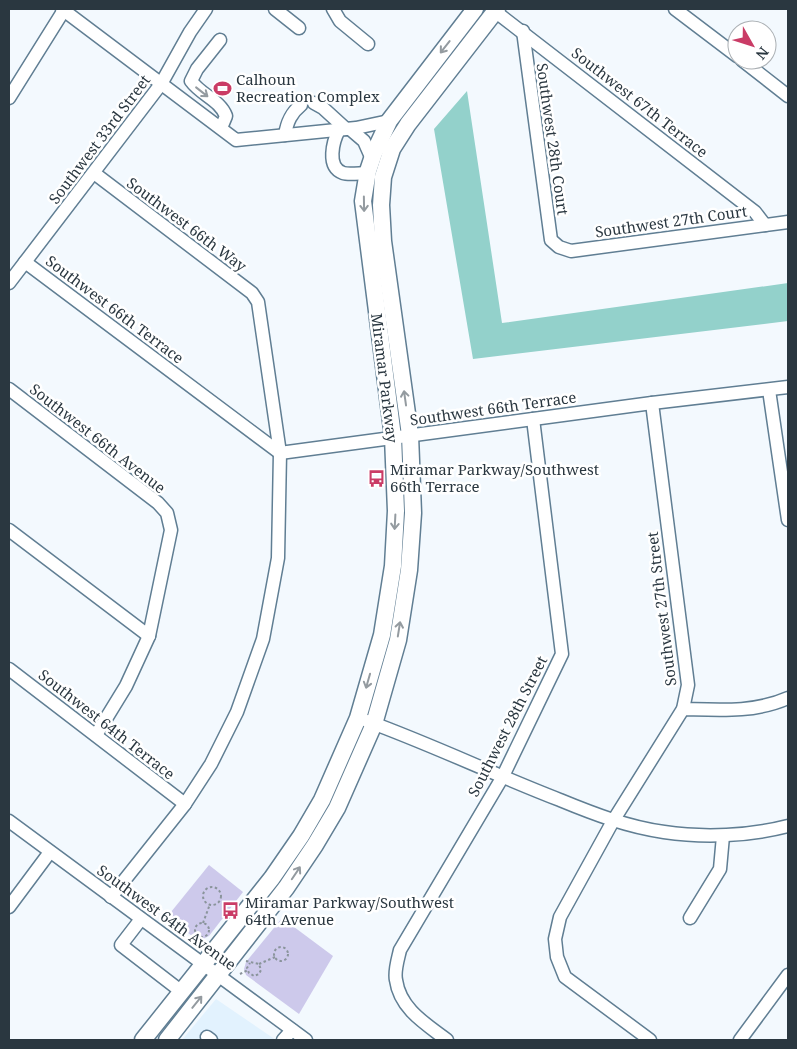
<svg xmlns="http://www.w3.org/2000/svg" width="797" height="1049" font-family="'Noto Serif',serif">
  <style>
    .built { fill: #e2f2fe }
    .green { fill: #cdc9eb }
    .water { fill: #93d1cb }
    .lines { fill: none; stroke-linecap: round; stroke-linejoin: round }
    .minor-casing { stroke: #607e93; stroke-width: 15 }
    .major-casing { stroke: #607e93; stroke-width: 19 }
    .path { stroke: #8a949b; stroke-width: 2; stroke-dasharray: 2.5 2.5; stroke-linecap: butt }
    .minor { stroke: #fff; stroke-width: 12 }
    .major { stroke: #fff; stroke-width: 16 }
    .oneway { stroke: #949ba0 }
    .labels { text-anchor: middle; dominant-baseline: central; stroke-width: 5; stroke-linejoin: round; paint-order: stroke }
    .poi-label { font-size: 15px; fill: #2a3740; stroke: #fff; text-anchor: start }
    .street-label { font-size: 15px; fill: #2a3740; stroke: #fff }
  </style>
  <rect width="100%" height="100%" fill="#f3f9fe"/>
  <polygon class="built" points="216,999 276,1040 182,1040"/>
  <g class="green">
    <polygon points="209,865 243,892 209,936 203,939 196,939 167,917"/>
    <polygon points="282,918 333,956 299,1014 246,975 244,969 246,962"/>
  </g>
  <polygon class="water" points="467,91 502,323 788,283 788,321 473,359 434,129"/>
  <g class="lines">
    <defs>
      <g id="minor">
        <polyline points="62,9 236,140 356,128 389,121"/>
        <polyline points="275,9 299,28"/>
        <polyline points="333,9 340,21 368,44"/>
        <polyline points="492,9 755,212 765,225"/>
        <polyline points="675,9 737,56"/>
        <polyline points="523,31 551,240 559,247 571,251 788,222"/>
        <path d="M 220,40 L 197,69 L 191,81 C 201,95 220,100 226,116 L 221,128"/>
        <polyline points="742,60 788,96"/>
        <polyline points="9,98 64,10"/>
        <polyline points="314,103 323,108 346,129"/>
        <polyline points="350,129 364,141 372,159"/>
        <path d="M 339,130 C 333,141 326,167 343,173 C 349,175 360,173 367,173"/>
        <path d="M 285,135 C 287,122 291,113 301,105"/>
        <polyline points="94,173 252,293 258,302 280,453 278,558 263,639 237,712 211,764 185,804 111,897"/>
        <polyline points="25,262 280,453 652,403 788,387"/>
        <polyline points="9,283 161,84 190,32 206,9"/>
        <polyline points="9,389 158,503 167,513 171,530 149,636 126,686 96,735"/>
        <polyline points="769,390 788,520"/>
        <polyline points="9,530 149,636"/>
        <polyline points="9,669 185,804"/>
        <path d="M 683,709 C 719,710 754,713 788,698"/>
        <path d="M 367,721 C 433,745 495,775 560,800 C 594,814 628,827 664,832 C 704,838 749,836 788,826"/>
        <polyline points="9,821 306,1040"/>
        <polyline points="9,907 50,852"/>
        <polyline points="690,918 720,869 723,836"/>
        <polyline points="141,919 121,945 182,992"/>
        <polyline points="207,1037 211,1040"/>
        <polyline points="283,1040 292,1030"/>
        <path d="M 447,1040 C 426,1024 400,1009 396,980 C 394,971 398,959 400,950 L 502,778 L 562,654 L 533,419"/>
        <polyline points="650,1040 565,977 557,957 555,939 560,917 613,821 683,709 688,685 652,403"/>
        <polyline points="740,1040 788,975"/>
      </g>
      <g id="major">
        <polyline points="143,1040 272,878 301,836 322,800 358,718 382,635 393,566 396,511 393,437 363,201 368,171 374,153 389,121 475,9"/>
        <polyline points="167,1040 286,888 315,845 337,808 374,724 398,640 409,570 413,513 410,435 383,241 381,205 383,177 392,149 408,124 497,9"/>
      </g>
    </defs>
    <use href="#minor" class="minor-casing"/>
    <use href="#major" class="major-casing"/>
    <g class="path">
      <circle cx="212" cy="896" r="9"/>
      <polyline points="203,923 210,904"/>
      <circle cx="202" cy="930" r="7"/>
      <circle cx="281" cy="954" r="7"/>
      <polyline points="246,961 259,964 261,970 259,974 254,976 249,973 247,968 250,963"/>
      <polyline points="259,964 275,957"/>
      <polyline points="240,974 248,970"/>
    </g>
    <use href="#minor" class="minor"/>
    <use href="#major" class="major"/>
  </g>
  <defs><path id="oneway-shaft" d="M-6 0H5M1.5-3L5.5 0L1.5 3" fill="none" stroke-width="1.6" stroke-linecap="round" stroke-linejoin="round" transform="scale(1.25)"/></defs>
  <g class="oneway">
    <use href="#oneway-shaft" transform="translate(445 47) rotate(128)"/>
    <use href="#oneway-shaft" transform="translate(202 92) rotate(38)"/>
    <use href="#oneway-shaft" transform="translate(364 204) rotate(89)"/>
    <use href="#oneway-shaft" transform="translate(405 398) rotate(-98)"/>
    <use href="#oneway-shaft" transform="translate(395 522) rotate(93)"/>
    <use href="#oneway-shaft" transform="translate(399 629) rotate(-81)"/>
    <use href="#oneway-shaft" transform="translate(368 681) rotate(106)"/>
    <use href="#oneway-shaft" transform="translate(296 873) rotate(-56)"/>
    <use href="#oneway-shaft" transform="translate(197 1002) rotate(-51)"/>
  </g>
  <defs>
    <symbol id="stadium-bare" viewBox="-9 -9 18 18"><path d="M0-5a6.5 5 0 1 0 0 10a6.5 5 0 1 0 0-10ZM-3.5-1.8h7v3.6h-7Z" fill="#ca3c66" stroke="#fff" stroke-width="2.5" paint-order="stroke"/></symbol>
    <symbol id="bus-bare" viewBox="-9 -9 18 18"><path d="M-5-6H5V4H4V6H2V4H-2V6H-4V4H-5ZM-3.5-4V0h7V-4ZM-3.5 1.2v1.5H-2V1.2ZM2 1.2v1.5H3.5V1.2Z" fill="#ca3c66" stroke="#fff" stroke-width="2.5" paint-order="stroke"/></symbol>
  </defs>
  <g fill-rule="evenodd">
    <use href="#stadium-bare" x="210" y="76" width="25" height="25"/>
    <use href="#bus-bare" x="364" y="466" width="25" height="25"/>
    <use href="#bus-bare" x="218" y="898" width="25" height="25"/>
  </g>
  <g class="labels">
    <g class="poi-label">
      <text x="236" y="79">Calhoun<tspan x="236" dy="17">Recreation Complex</tspan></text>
      <text x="390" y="469">Miramar Parkway/Southwest<tspan x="390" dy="17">66th Terrace</tspan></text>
      <text x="245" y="902">Miramar Parkway/Southwest<tspan x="245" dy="17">64th Avenue</tspan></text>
    </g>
    <g class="street-label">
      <text transform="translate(640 102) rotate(38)">Southwest 67th Terrace</text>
      <text transform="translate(99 139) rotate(-53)">Southwest 33rd Street</text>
      <text transform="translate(553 139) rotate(82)">Southwest 28th Court</text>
      <text transform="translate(671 221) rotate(-8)">Southwest 27th Court</text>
      <text transform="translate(187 224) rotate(37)">Southwest 66th Way</text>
      <text transform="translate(115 309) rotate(37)">Southwest 66th Terrace</text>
      <text transform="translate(385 378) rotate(83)">Miramar Parkway</text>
      <text transform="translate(493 408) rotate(-8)">Southwest 66th Terrace</text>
      <text transform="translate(98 438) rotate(38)">Southwest 66th Avenue</text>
      <text transform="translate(661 609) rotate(-97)">Southwest 27th Street</text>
      <text transform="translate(107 724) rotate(38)">Southwest 64th Terrace</text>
      <text transform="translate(507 726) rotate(-63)">Southwest 28th Street</text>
      <text transform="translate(167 917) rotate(36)">Southwest 64th Avenue</text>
    </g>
  </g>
  <rect width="797" height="1049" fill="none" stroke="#2a3740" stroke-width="20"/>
  <g transform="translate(752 45) rotate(129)"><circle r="24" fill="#ffffff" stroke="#aaafb3"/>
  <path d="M0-4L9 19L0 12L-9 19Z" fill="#ca3c66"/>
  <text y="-8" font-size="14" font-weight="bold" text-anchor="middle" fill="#2a3740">N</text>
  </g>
</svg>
